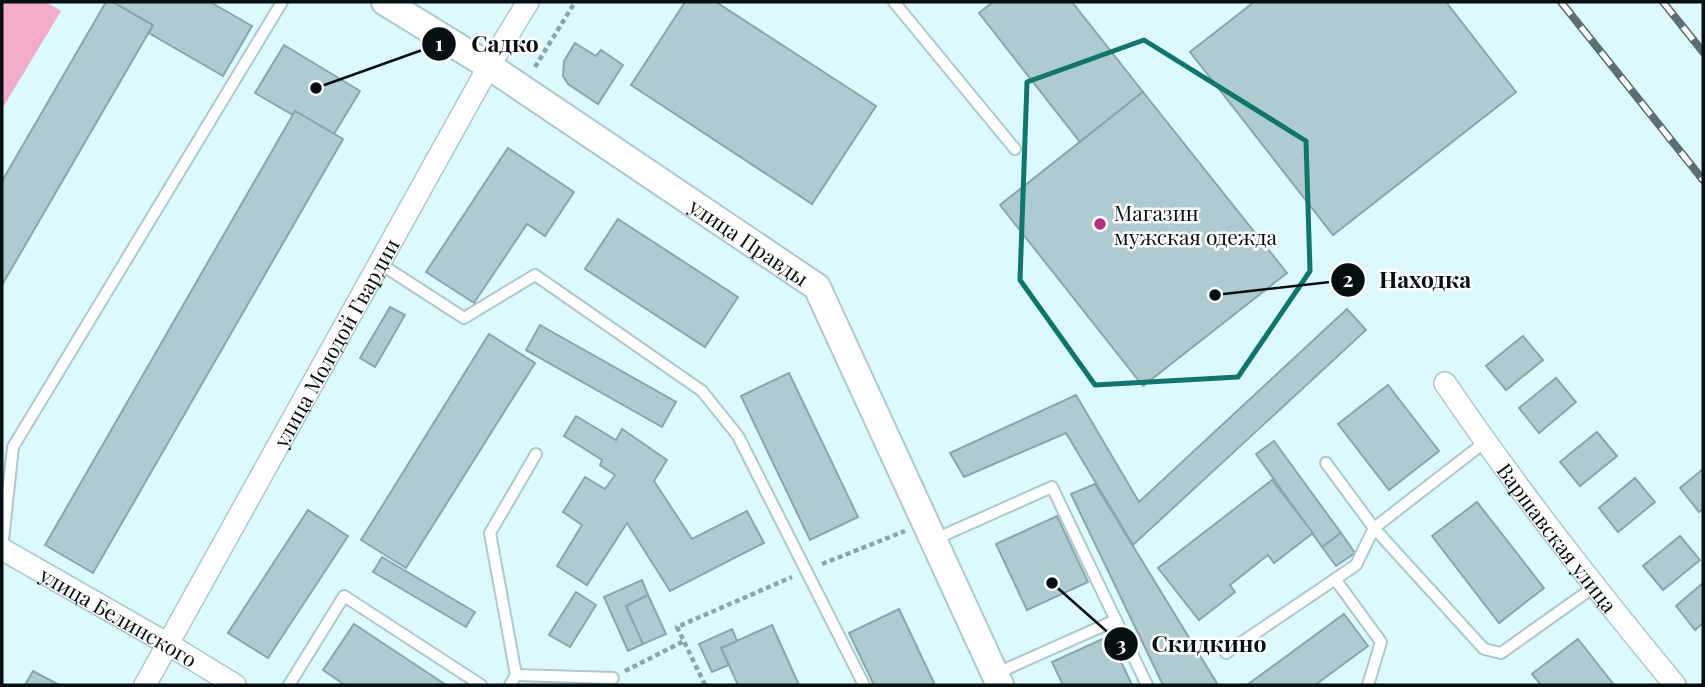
<svg xmlns="http://www.w3.org/2000/svg" width="1705" height="687" font-family="'Playfair Display',serif">
  <style>
    .green { fill: #f3abca }
    .building { fill: #aecbcf; stroke: #8aa6aa; stroke-width: 2 }
    .lines { fill: none; stroke-linecap: round; stroke-linejoin: round }
    .service-casing { stroke: #acc9cd; stroke-width: 14 }
    .minor-casing { stroke: #acc9cd; stroke-width: 24 }
    .tertiary-casing { stroke: #acc9cd; stroke-width: 30 }
    .path { stroke: #8ea5a8; stroke-width: 4.5; stroke-dasharray: 5 3.5; stroke-linecap: butt }
    .service { stroke: #fff; stroke-width: 10 }
    .minor { stroke: #fff; stroke-width: 21 }
    .tertiary { stroke: #fff; stroke-width: 26 }
    .rail-casing { stroke: #5d6f72; stroke-width: 8 }
    .rail { stroke: #fff; stroke-width: 5; stroke-dasharray: 16; stroke-linecap: butt }
    .marked { fill: none; stroke: #0f766e; stroke-width: 5; stroke-linejoin: round }
    .poi-dot { fill: #b43078; stroke: #fff; stroke-width: 2.5 }
    .labels { text-anchor: middle; dominant-baseline: central; stroke-width: 5; stroke-linejoin: round; paint-order: stroke }
    .poi-label { font-size: 21px; fill: #060f11; stroke: #fff; text-anchor: start }
    .street-label { font-size: 21px; fill: #060f11; stroke: #fff }
    .leader { fill: none; stroke: #060f11; stroke-width: 2.5 }
    .callout-dot { fill: #060f11; stroke: #fff; stroke-width: 2.5 }
    .mark-label { font-size: 21px; text-anchor: middle; font-weight: bold; fill: #fff }
    .callout-label { font-size: 23px; text-anchor: middle; font-weight: bold; fill: #060f11; stroke: #fff; stroke-width: 5; stroke-linejoin: round; paint-order: stroke }
  </style>
  <rect width="100%" height="100%" fill="#dcfafe"/>
  <polygon class="green" points="2,2 46,2 61,11 2,109"/>
  <g class="building">
    <polygon points="106,2 113,2 153,25 2,285 2,181"/>
    <polygon points="113,2 210,2 252,26 223,76 149,33 153,25"/>
    <polygon points="685,2 716,2 876,106 812,204 631,85"/>
    <polygon points="993,2 1072,2 1143,92 1080,142 979,13"/>
    <polygon points="1254,2 1446,2 1516,92 1333,235 1190,52"/>
    <polygon points="575,43 596,56 601,50 623,65 598,104 568,84 563,76 564,61"/>
    <polygon points="284,45 360,91 334,134 295,111 293,115 255,93"/>
    <polygon points="1143,92 1287,273 1143,386 1000,205"/>
    <polygon points="295,111 343,139 93,573 45,545"/>
    <polygon points="508,148 574,192 545,236 527,224 474,303 426,272"/>
    <polygon points="618,219 738,297 705,347 585,269"/>
    <polygon points="390,307 405,315 375,367 360,358"/>
    <polygon points="1347,309 1366,330 1133,545 1066,433 964,477 950,453 1076,395 1139,502"/>
    <polygon points="540,325 676,402 662,427 526,350"/>
    <polygon points="489,334 535,363 406,568 361,540"/>
    <polygon points="1523,336 1543,360 1506,390 1486,366"/>
    <polygon points="789,373 858,517 810,540 741,396"/>
    <polygon points="1556,378 1576,402 1539,433 1519,408"/>
    <polygon points="1388,385 1439,451 1389,490 1338,424"/>
    <polygon points="576,416 616,440 622,429 667,460 654,481 692,539 747,511 764,543 670,591 627,523 587,585 557,566 582,525 563,512 585,477 605,489 615,475 600,465 602,460 564,436"/>
    <polygon points="1597,432 1617,456 1580,486 1560,462"/>
    <polygon points="1274,441 1341,533 1322,547 1256,454"/>
    <polygon points="1703,469 1703,509 1699,512 1680,488"/>
    <polygon points="1635,478 1655,502 1618,532 1599,508"/>
    <polygon points="1272,480 1313,533 1274,563 1268,555 1230,585 1235,592 1199,620 1158,568"/>
    <polygon points="1095,484 1218,685 1163,685 1071,494"/>
    <polygon points="1477,502 1544,588 1499,623 1432,536"/>
    <polygon points="308,510 348,536 268,658 228,633"/>
    <polygon points="1057,516 1088,582 1027,610 996,544"/>
    <polygon points="1341,533 1355,553 1336,566 1322,547"/>
    <polygon points="1680,536 1700,560 1663,590 1643,566"/>
    <polygon points="382,557 475,612 466,627 373,572"/>
    <polygon points="642,580 648,595 626,606 643,644 628,651 604,597"/>
    <polygon points="1703,583 1703,623 1695,630 1676,606"/>
    <polygon points="576,592 596,605 570,647 549,635"/>
    <polygon points="648,595 666,634 643,644 626,606"/>
    <polygon points="899,609 935,685 874,685 849,633"/>
    <polygon points="1344,614 1368,646 1315,685 1247,685"/>
    <polygon points="354,624 446,685 345,685 323,670"/>
    <polygon points="772,625 799,685 738,685 721,648"/>
    <polygon points="732,629 737,641 721,648 729,665 712,672 699,644"/>
    <polygon points="1109,636 1132,685 1063,685 1052,662"/>
    <polygon points="1578,639 1614,685 1541,685 1532,674"/>
    <polygon points="33,671 59,685 25,685"/>
  </g>
  <g class="lines">
    <defs>
      <g id="service">
        <polyline points="894,2 1015,149"/>
        <polyline points="379,263 464,318 535,275 702,391 738,436 864,685"/>
        <polyline points="1326,463 1374,528 1485,442"/>
        <polyline points="933,540 1052,487 1147,685"/>
        <polyline points="2,549 13,447 282,2"/>
        <polyline points="1335,579 1381,642 1368,685"/>
        <polyline points="1226,653 1356,565 1374,528 1484,649 1501,653 1594,587"/>
        <polyline points="995,674 1116,620"/>
        <polyline points="516,675 613,678"/>
        <polyline points="289,685 344,596 481,685"/>
        <polyline points="510,685 516,675 490,533 536,454"/>
      </g>
      <g id="minor">
        <path id="s1" d="M 1445,383 C 1516,488 1594,587 1675,685"/>
        <path id="s2" d="M 2,549 L 168,644 L 235,685"/>
        <path id="s3" d="M 145,685 L 489,66 L 528,2"/>
      </g>
      <g id="tertiary">
        <path id="s4" d="M 385,2 L 489,66 L 817,287 L 1000,685"/>
      </g>
    </defs>
    <use href="#service" class="service-casing"/>
    <use href="#minor" class="minor-casing"/>
    <use href="#tertiary" class="tertiary-casing"/>
    <g class="path">
      <polyline points="535,67 575,2"/>
      <polyline points="822,564 905,531"/>
      <polyline points="625,671 684,641"/>
      <polyline points="705,685 677,627 792,577"/>
    </g>
    <use href="#service" class="service"/>
    <use href="#minor" class="minor"/>
    <use href="#tertiary" class="tertiary"/>
    <defs>
      <g id="rail">
        <polyline points="1561,2 1703,180"/>
        <polyline points="1663,2 1703,52"/>
      </g>
    </defs>
    <use href="#rail" class="rail-casing"/>
    <use href="#rail" class="rail"/>
  </g>
  <path class="marked" d="M 1144,40 L 1306,141 L 1310,271 L 1238,377 L 1095,385 L 1020,280 L 1027,82 Z"/>
  <circle class="poi-dot" cx="1100" cy="224" r="7"/>
  <g class="labels">
    <g class="poi-label">
      <text x="1114" y="212">Магазин<tspan x="1114" dy="24">мужская одежда</tspan></text>
    </g>
    <g class="street-label">
      <text stroke="none"><textPath href="#s4" startOffset="436">улица Правды</textPath></text>
      <text stroke="none"><textPath href="#s3" startOffset="392">улица Молодой Гвардии</textPath></text>
      <text stroke="none"><textPath href="#s1" startOffset="191">Варшавская улица</textPath></text>
      <text stroke="none"><textPath href="#s2" startOffset="135">улица Белинского</textPath></text>
    </g>
  </g>
  <path class="leader" d="M316 88L439 44M1215 295L1348 280M1052 583L1121 644"/>
  <g class="callout-dot">
    <circle cx="316" cy="88" r="7"/>
    <circle cx="1215" cy="295" r="7"/>
    <circle cx="1052" cy="583" r="7"/>
    <circle cx="439" cy="44" r="18"/>
    <circle cx="1348" cy="280" r="18"/>
    <circle cx="1121" cy="644" r="18"/>
  </g>
  <g class="mark-label">
    <text x="439" y="51">1</text>
    <text x="1348" y="287">2</text>
    <text x="1121" y="652">3</text>
  </g>
  <g class="callout-label">
    <text x="505" y="52">Садко</text>
    <text x="1425" y="288">Находка</text>
    <text x="1209" y="652">Скидкино</text>
  </g>
  <rect width="1705" height="687" fill="none" stroke="#060f11" stroke-width="7"/>
</svg>
